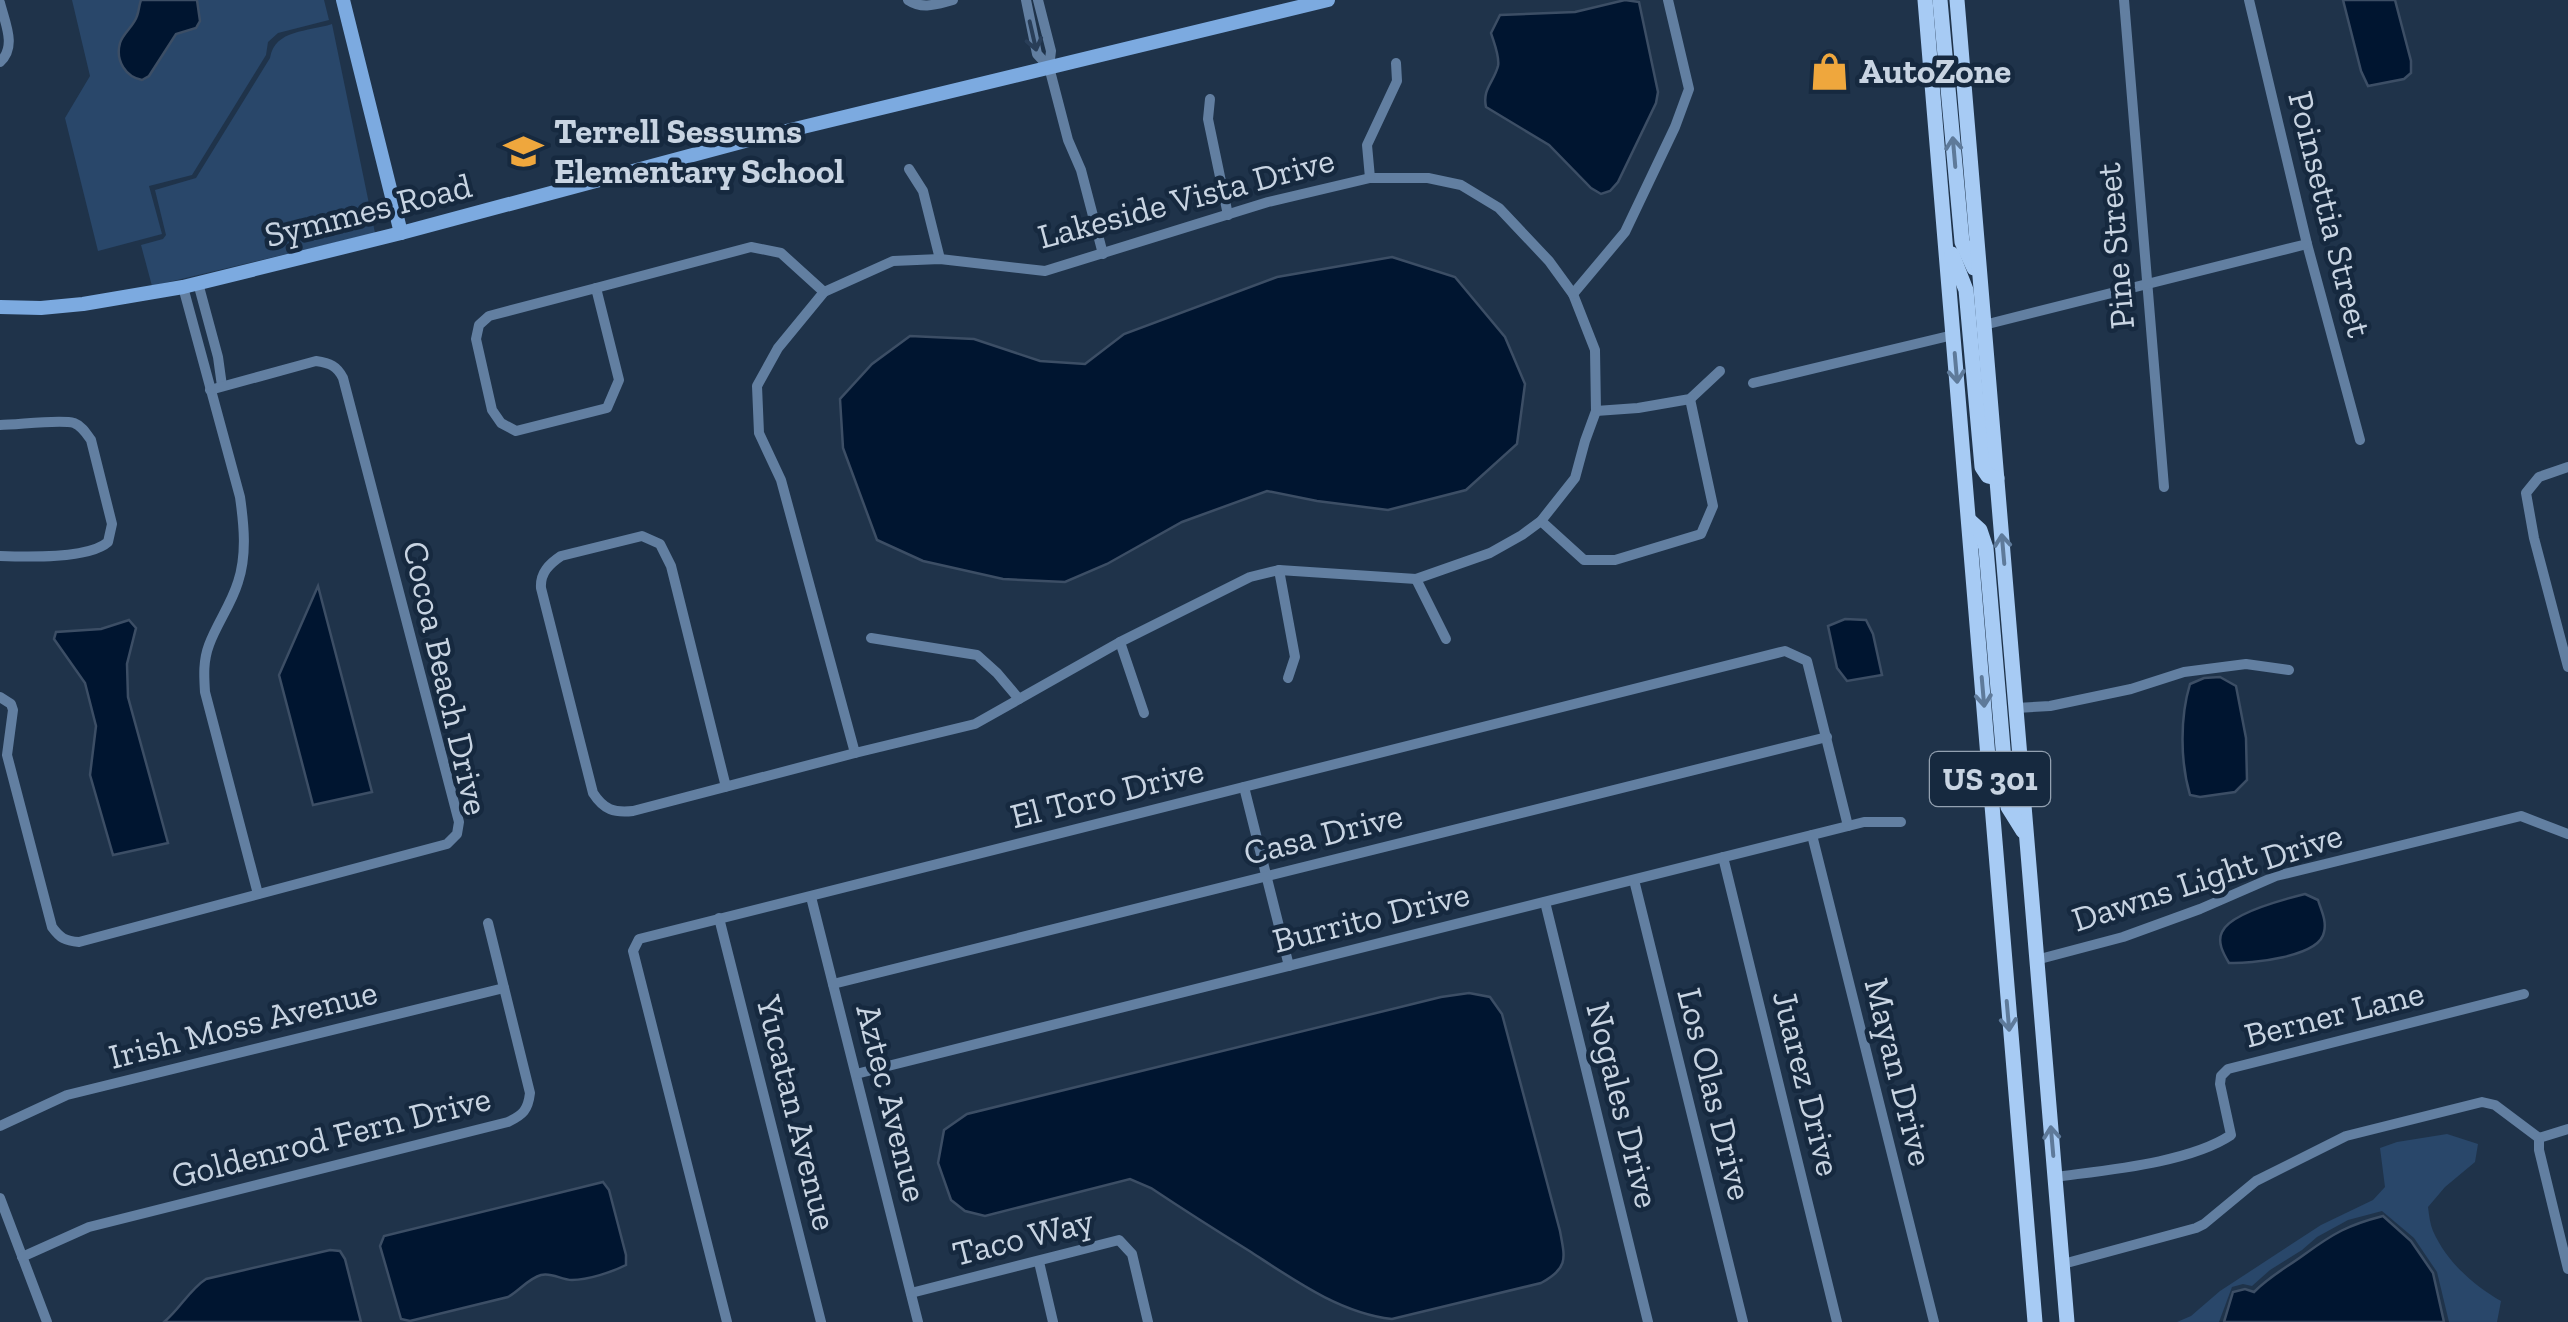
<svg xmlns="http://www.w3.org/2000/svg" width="2568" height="1322" font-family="'Zilla Slab',serif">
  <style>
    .green { fill: #29476a }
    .water { fill: #001530; stroke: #3c4e65; stroke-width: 2.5 }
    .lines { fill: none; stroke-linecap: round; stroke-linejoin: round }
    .street { stroke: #627fa1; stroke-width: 10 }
    .secondary { stroke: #7caae0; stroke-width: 14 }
    .primary { stroke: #a7cbf4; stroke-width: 15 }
    .oneway { stroke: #293e58 }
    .oneway2 { stroke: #5e7a9a }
    .labels { text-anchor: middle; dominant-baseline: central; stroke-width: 9; stroke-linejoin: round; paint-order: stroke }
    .shield { fill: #16293f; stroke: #93a1b1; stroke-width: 2.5 }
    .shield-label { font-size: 32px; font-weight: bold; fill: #c8d4e2 }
    .poi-label { font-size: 35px; font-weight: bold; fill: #c8d4e2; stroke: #16293f; text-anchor: start }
    .street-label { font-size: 35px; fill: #c8d4e2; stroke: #16293f }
  </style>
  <rect width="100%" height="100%" fill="#1f334a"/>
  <g class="green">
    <polygon points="72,0 324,0 329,20 278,33 268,42 266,55 192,175 149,186 162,234 98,251 65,118 90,76"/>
    <path d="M 332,24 L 375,233 L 152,286 L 141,245 L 163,239 L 166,235 L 155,190 L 196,178 L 270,58 C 275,29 308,32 332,24 Z"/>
    <path d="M 2447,1134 L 2478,1144 L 2475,1162 L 2445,1187 L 2428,1207 C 2429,1215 2430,1224 2433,1231 C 2446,1261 2474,1286 2501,1301 L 2497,1322 L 2449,1322 L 2437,1272 L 2414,1238 L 2382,1211 L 2348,1220 L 2317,1237 L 2302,1250 L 2270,1270 L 2252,1286 L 2243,1284 L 2232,1287 L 2219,1322 L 2177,1322 L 2191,1316 L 2220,1291 L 2321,1225 L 2373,1200 L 2385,1187 L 2380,1148 L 2397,1142 Z"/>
  </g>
  <g class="water">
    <path d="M 141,0 L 197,0 L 200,21 L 196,28 L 176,34 L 149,76 L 142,80 C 126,77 115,61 120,43 C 123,33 134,26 137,16 C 139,11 139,5 141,0 Z"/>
    <path d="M 1625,0 L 1639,2 L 1658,92 L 1656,103 L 1618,182 L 1610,191 L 1601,194 L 1591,188 L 1549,145 L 1486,107 C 1482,89 1494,82 1498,66 C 1500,57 1494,43 1491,33 L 1500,15 L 1575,12 Z"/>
    <polygon points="2343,0 2395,0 2411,61 2411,73 2404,79 2368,86 2361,71"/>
    <polygon points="1392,257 1455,277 1505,337 1525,384 1517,444 1466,490 1388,510 1317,501 1267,491 1182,522 1107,564 1065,582 1003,579 923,561 877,540 843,448 840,399 872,364 910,336 974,339 1040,361 1085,364 1124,334 1277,277"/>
    <polygon points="318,586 372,792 313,805 279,675"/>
    <polygon points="1845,619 1866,620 1873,634 1882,675 1847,681 1837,668 1828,626"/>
    <polygon points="129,620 136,628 127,664 128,697 168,843 113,855 90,775 96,726 85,683 54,639 56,632 101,629"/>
    <path d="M 2220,677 L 2236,686 L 2246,738 L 2247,780 L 2235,792 L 2200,797 L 2190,795 C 2180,761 2180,717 2190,684 L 2204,678 Z"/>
    <path d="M 2305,894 L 2318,900 C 2321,910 2327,921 2324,932 C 2320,957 2250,964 2229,963 C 2223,953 2217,942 2222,932 C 2230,913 2285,899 2305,894 Z"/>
    <path d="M 1469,993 L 1490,997 L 1502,1014 L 1560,1231 C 1565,1258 1569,1268 1541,1283 L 1392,1319 C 1340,1313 1294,1280 1251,1252 C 1217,1231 1184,1210 1151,1188 L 1130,1179 L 985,1216 L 965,1211 L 951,1200 L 938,1163 L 944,1130 L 967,1114 L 1441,997 Z"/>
    <path d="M 603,1182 L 609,1190 L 626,1255 L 626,1265 C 612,1272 588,1280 572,1280 C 561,1280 552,1272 541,1275 C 529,1278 519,1291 508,1297 L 410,1321 L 401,1319 L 380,1246 L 384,1236 Z"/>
    <path d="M 2383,1216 L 2411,1241 L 2433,1273 L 2444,1322 L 2224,1322 L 2233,1292 L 2245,1289 L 2254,1292 C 2271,1275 2286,1268 2305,1254 C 2334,1233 2348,1225 2383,1216 Z"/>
    <path d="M 330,1250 L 340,1251 L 345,1259 L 361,1322 L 164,1322 C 180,1309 189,1290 206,1279 Z"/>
  </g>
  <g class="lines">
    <g class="street">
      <path d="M 908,0 C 923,10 937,4 953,0"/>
      <polyline points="1026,0 1037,54 1049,67"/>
      <polyline points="1038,0 1051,51 1049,67 1068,140 1081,170 1103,254"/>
      <polyline points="2124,0 2164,487"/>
      <polyline points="2249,0 2307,244 2360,440"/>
      <path d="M 0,3 C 5,23 17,47 0,62"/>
      <polyline points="1210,99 1208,119 1228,215"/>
      <polyline points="909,169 923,191 940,259"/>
      <polygon points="1370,178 1428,178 1461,185 1499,208 1549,261 1573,294 1595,350 1596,411 1585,441 1575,478 1541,521 1522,535 1490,553 1416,579 1279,570 1250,577 1120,642 975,724 855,753 781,480 759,433 757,386 778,348 824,292 893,261 940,259 1045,271 1268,202"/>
      <polyline points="1370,178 1367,145 1397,81 1396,63"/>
      <polyline points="198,283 218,357 222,386"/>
      <path d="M 183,287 L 240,497 C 244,525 247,555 238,582 C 231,605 217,623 209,645 C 203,661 204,676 205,692 L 258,894"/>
      <polygon points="596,288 619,380 607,408 516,431 501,423 492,410 476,339 479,325 489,316"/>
      <polyline points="596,288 751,247 781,253 824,292"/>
      <polyline points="1573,294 1625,232 1675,127 1689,89 1668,0"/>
      <polyline points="1984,325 2307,244"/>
      <polyline points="1753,383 1953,335"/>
      <polyline points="1596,411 1638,408 1690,399 1720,371"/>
      <path d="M 0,425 C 17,425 60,419 74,423 C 82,426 86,433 91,440 L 112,524 L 108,542 C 89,559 26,557 0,556"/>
      <polyline points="2568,467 2539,477 2526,493 2534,538 2568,667"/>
      <polyline points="1541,521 1584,560 1615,560 1701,534 1713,506 1690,399"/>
      <polyline points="1279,570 1295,657 1288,678"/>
      <polyline points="1416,579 1446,639"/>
      <polyline points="871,638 977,655 997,673 1019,699"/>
      <polyline points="1120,642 1144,713"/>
      <path d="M 0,697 L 11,704 L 13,710 L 7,755 L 52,927 C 60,938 65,941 79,942 L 447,844 L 457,834 L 459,822 L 343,378 C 337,366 330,363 316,361 L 210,390"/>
      <polyline points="2016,708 2050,706 2131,689 2184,672 2246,664 2289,670"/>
      <path d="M 726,787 L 671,566 L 660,544 L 642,536 L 561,556 C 549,564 540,573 541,588 L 593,793 C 604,810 614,813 633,811 L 855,753"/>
      <polyline points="1244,787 1289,966"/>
      <polyline points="1812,835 1934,1322"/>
      <polyline points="1723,857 1837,1322"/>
      <polyline points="1634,880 1743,1322"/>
      <polyline points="811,897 918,1322"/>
      <polyline points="1545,902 1648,1322"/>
      <polyline points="719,918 821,1322"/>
      <polyline points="2036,960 2123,937 2200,909 2276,876 2521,816 2568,834"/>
      <polyline points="833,984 1827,737"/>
      <polyline points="856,1074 1864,822 1901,822"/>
      <polyline points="0,1126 67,1095 504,988"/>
      <polyline points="2539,1138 2539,1150 2568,1269"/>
      <polyline points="2539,1138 2568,1129"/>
      <path d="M 2055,1177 C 2106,1170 2189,1163 2231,1135 L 2220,1084 L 2221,1076 L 2228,1069 L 2524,994"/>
      <polyline points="0,1198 47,1322"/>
      <path d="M 22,1257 L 89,1227 L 508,1122 C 523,1115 528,1110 530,1093 L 488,923"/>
      <polyline points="1039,1262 1053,1322"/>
      <polyline points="2063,1264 2196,1228 2204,1224 2256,1181 2346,1136 2482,1102 2495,1105 2539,1138"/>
      <polyline points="911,1293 1119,1240 1132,1254 1148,1322"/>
      <polyline points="727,1322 633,951 639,939 1785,651 1807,661 1848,826"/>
    </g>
    <g class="secondary">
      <polyline points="343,0 401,233"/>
      <polyline points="0,307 41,308 83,304 183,287 401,233 745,141 1328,0"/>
    </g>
    <g class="primary">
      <polyline points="1925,0 2035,1322"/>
      <polyline points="1940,0 1962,242 1974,268"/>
      <polyline points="1957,0 2067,1322"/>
      <polyline points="1952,254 1966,290 1982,467 1988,476 1997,478"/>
      <polyline points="1969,520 1980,530 1986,548 2008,807 2023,831"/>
    </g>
  </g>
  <defs><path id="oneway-shaft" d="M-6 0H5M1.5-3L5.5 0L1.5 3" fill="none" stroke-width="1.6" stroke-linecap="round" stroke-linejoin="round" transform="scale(2.5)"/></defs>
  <use class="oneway" href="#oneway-shaft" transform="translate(1033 36) rotate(77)"/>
  <g class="oneway2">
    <use href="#oneway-shaft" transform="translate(1954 152) rotate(-95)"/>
    <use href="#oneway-shaft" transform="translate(1956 368) rotate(85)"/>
    <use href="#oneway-shaft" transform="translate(2003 549) rotate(-95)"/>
    <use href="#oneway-shaft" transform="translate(1983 692) rotate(85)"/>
    <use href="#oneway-shaft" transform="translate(2008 1016) rotate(85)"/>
    <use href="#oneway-shaft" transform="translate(2052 1141) rotate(-95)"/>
  </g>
  <defs>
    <symbol id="shop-bare" viewBox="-9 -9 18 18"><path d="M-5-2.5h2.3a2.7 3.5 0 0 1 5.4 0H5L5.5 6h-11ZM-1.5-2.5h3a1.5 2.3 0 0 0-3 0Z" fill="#efa73d" stroke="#16293f" stroke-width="2.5" paint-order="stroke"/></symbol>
    <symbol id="school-bare" viewBox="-9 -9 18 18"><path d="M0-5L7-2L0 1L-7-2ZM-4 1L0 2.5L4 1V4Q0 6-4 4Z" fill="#efa73d" stroke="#16293f" stroke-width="2.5" paint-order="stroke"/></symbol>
  </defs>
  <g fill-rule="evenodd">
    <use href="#shop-bare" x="1802" y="44" width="55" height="55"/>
    <use href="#school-bare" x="496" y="124" width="55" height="55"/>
  </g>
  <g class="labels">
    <rect class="shield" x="1930" y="752" width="120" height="54" rx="8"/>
    <g class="shield-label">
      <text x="1990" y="779">US 301</text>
    </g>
    <g class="poi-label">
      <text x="1859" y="71">AutoZone</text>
      <text x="554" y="131">Terrell Sessums<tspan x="554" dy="40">Elementary School</tspan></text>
    </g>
    <g class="street-label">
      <text transform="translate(1186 198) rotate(-15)">Lakeside Vista Drive</text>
      <text transform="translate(368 210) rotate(-14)">Symmes Road</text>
      <text transform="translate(2330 214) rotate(76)">Poinsettia Street</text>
      <text transform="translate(2115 246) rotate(-95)">Pine Street</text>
      <text transform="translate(446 678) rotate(77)">Cocoa Beach Drive</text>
      <text transform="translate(1107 793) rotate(-14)">El Toro Drive</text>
      <text transform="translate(1323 834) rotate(-14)">Casa Drive</text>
      <text transform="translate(2207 877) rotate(-18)">Dawns Light Drive</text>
      <text transform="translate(1371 917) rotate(-14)">Burrito Drive</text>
      <text transform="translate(2334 1014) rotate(-14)">Berner Lane</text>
      <text transform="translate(243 1024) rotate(-14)">Irish Moss Avenue</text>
      <text transform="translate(1899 1072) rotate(76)">Mayan Drive</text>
      <text transform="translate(1807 1083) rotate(76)">Juarez Drive</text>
      <text transform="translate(1715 1094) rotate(76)">Los Olas Drive</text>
      <text transform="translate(892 1103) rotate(76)">Aztec Avenue</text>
      <text transform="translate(1623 1105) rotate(76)">Nogales Drive</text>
      <text transform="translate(797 1113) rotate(76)">Yucatan Avenue</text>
      <text transform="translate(331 1137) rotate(-14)">Goldenrod Fern Drive</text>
      <text transform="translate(1023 1237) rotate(-14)">Taco Way</text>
    </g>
  </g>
</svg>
